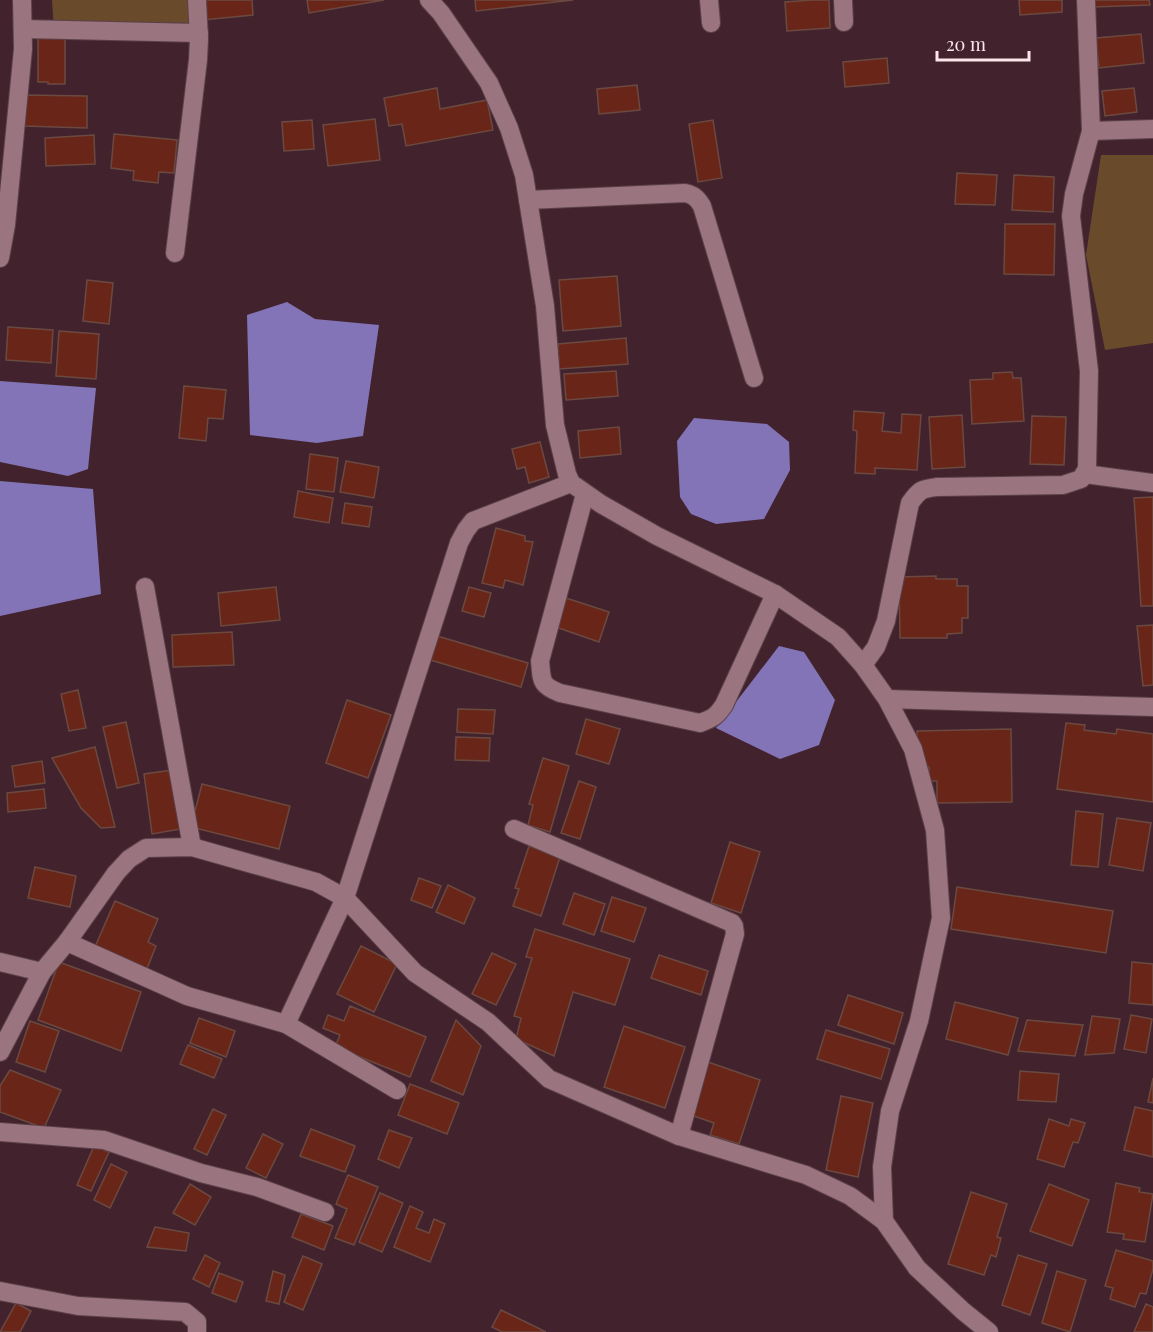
<svg xmlns="http://www.w3.org/2000/svg" width="1153" height="1332" font-family="'Playfair Display',serif">
  <style>
    .green { fill: #694b2c }
    .water { fill: #8274b6 }
    .building { fill: #692618; stroke: #6b4941; stroke-width: 1.5 }
    .lines { fill: none; stroke-linecap: round; stroke-linejoin: round }
    .minor-casing { stroke: #5b4049; stroke-width: 20 }
    .minor { stroke: #9a747f; stroke-width: 18 }
  </style>
  <rect width="100%" height="100%" fill="#42232d"/>
  <g class="green">
    <polygon points="52,0 190,0 195,31 54,31"/>
    <polygon points="1101,155 1153,155 1153,343 1105,350 1086,255"/>
  </g>
  <g class="water">
    <polygon points="287,302 315,319 379,325 363,436 317,443 250,435 247,315"/>
    <polygon points="0,381 96,388 88,469 68,476 0,462"/>
    <polygon points="694,418 767,424 789,442 790,470 764,519 716,524 691,514 680,497 677,441"/>
    <polygon points="0,481 93,489 101,594 0,616"/>
    <polygon points="779,646 804,652 835,700 819,745 780,759 716,728"/>
  </g>
  <g class="building">
    <polygon points="201,0 252,0 253,15 203,20"/>
    <polygon points="307,0 384,0 309,13"/>
    <polygon points="475,0 573,0 476,11"/>
    <polygon points="812,0 829,0 830,28 787,31 785,2"/>
    <polygon points="1019,0 1062,0 1062,12 1020,15"/>
    <polygon points="1093,0 1149,0 1150,5 1093,7"/>
    <polygon points="1141,34 1144,63 1099,68 1096,38"/>
    <polygon points="38,38 65,38 65,84 48,84 48,82 38,82"/>
    <polygon points="887,58 889,83 845,87 843,62"/>
    <polygon points="637,85 640,110 599,114 597,89"/>
    <polygon points="437,88 440,109 487,100 493,130 406,146 402,124 389,126 384,98"/>
    <polygon points="1134,88 1137,112 1105,116 1102,91"/>
    <polygon points="25,95 87,96 87,128 24,126"/>
    <polygon points="375,119 380,160 328,166 323,125"/>
    <polygon points="312,120 314,149 284,151 282,122"/>
    <polygon points="713,120 722,178 698,182 689,124"/>
    <polygon points="114,134 177,140 174,173 159,172 158,183 133,180 134,171 111,168"/>
    <polygon points="94,135 95,164 46,166 45,138"/>
    <polygon points="957,173 997,175 995,205 955,204"/>
    <polygon points="1014,175 1054,177 1053,212 1012,210"/>
    <polygon points="1005,224 1055,224 1054,275 1004,274"/>
    <polygon points="617,276 621,326 563,331 559,280"/>
    <polygon points="87,280 113,283 109,324 83,321"/>
    <polygon points="8,327 53,330 51,363 6,360"/>
    <polygon points="59,331 99,334 96,379 56,376"/>
    <polygon points="626,338 628,364 559,369 558,344"/>
    <polygon points="616,371 618,396 566,400 564,374"/>
    <polygon points="1012,372 1013,378 1021,378 1024,421 972,424 970,380 993,379 993,373"/>
    <polygon points="184,386 226,390 223,419 208,418 206,441 179,438"/>
    <polygon points="854,411 884,413 882,431 901,433 902,414 921,415 917,470 875,468 875,474 855,473 857,431 853,430"/>
    <polygon points="962,415 965,467 932,469 929,417"/>
    <polygon points="1032,416 1066,417 1064,465 1030,464"/>
    <polygon points="619,427 621,454 580,458 578,431"/>
    <polygon points="540,442 549,477 529,483 525,467 517,469 512,449"/>
    <polygon points="310,454 338,458 334,492 306,489"/>
    <polygon points="346,461 379,467 374,498 340,492"/>
    <polygon points="298,491 333,498 329,523 294,517"/>
    <polygon points="1153,497 1153,606 1141,606 1134,498"/>
    <polygon points="345,503 372,507 369,527 342,523"/>
    <polygon points="496,528 525,536 525,541 533,542 523,585 505,580 503,588 482,583"/>
    <polygon points="936,576 936,579 957,579 957,586 968,586 968,618 962,618 962,633 947,634 947,638 900,638 899,577"/>
    <polygon points="276,587 280,620 221,626 218,593"/>
    <polygon points="469,587 491,593 484,617 462,611"/>
    <polygon points="563,597 609,612 599,642 553,626"/>
    <polygon points="1153,625 1153,685 1143,686 1137,626"/>
    <polygon points="232,632 234,665 173,667 172,635"/>
    <polygon points="434,635 528,663 521,687 427,659"/>
    <polygon points="78,690 86,728 69,731 61,694"/>
    <polygon points="347,700 391,715 368,778 326,763"/>
    <polygon points="458,709 495,710 493,734 457,732"/>
    <polygon points="586,719 620,729 609,764 576,754"/>
    <polygon points="126,722 139,783 117,788 103,727"/>
    <polygon points="1066,723 1085,725 1084,730 1116,734 1117,729 1153,734 1153,802 1057,789"/>
    <polygon points="1011,729 1012,802 937,803 937,781 929,781 929,767 923,767 917,752 917,731"/>
    <polygon points="456,737 490,738 489,761 455,760"/>
    <polygon points="95,747 115,827 101,828 81,808 52,758"/>
    <polygon points="543,758 569,766 550,832 528,825 533,805 529,804"/>
    <polygon points="42,761 45,783 15,787 12,766"/>
    <polygon points="172,770 181,829 152,834 144,774"/>
    <polygon points="579,781 596,787 580,839 561,833"/>
    <polygon points="202,784 290,806 279,849 191,827"/>
    <polygon points="44,789 46,808 8,812 7,793"/>
    <polygon points="1076,811 1103,814 1098,867 1071,865"/>
    <polygon points="1117,818 1151,823 1143,871 1109,865"/>
    <polygon points="730,842 760,852 741,913 711,903"/>
    <polygon points="529,846 560,857 541,916 513,906 519,889 515,888"/>
    <polygon points="35,867 76,876 70,907 28,898"/>
    <polygon points="419,878 441,886 432,908 411,900"/>
    <polygon points="448,885 475,898 464,924 436,912"/>
    <polygon points="957,887 1113,911 1106,953 951,929"/>
    <polygon points="574,893 605,904 594,935 563,924"/>
    <polygon points="612,897 646,908 634,942 601,931"/>
    <polygon points="115,901 158,919 148,942 156,946 146,971 94,949"/>
    <polygon points="535,929 630,959 615,1005 573,992 554,1056 516,1039 521,1018 514,1016 532,958 526,957"/>
    <polygon points="361,946 397,964 374,1012 337,994"/>
    <polygon points="492,953 516,964 496,1005 472,994"/>
    <polygon points="659,955 708,971 701,995 651,978"/>
    <polygon points="59,962 141,992 121,1051 38,1020"/>
    <polygon points="1132,962 1153,964 1153,1005 1129,1003"/>
    <polygon points="848,995 903,1013 894,1044 838,1025"/>
    <polygon points="955,1002 1018,1018 1008,1055 946,1039"/>
    <polygon points="350,1006 426,1037 410,1077 335,1047 340,1035 323,1028 328,1015 344,1021"/>
    <polygon points="1131,1015 1152,1019 1146,1053 1124,1049"/>
    <polygon points="1092,1016 1120,1019 1114,1053 1085,1055"/>
    <polygon points="199,1018 235,1031 226,1057 190,1043"/>
    <polygon points="456,1020 481,1046 463,1095 431,1081"/>
    <polygon points="1027,1020 1083,1025 1075,1056 1018,1051"/>
    <polygon points="30,1021 59,1031 45,1072 16,1062"/>
    <polygon points="624,1026 685,1047 665,1108 604,1087"/>
    <polygon points="826,1030 890,1049 881,1079 817,1059"/>
    <polygon points="188,1045 222,1059 214,1078 180,1064"/>
    <polygon points="708,1062 760,1080 739,1144 710,1135 714,1123 691,1115"/>
    <polygon points="10,1070 61,1090 44,1128 0,1112 0,1086"/>
    <polygon points="1020,1071 1059,1074 1056,1102 1018,1100"/>
    <polygon points="1153,1078 1153,1103 1148,1102"/>
    <polygon points="410,1084 459,1103 447,1134 398,1115"/>
    <polygon points="841,1096 873,1103 858,1177 826,1170"/>
    <polygon points="1135,1107 1153,1111 1153,1157 1124,1150"/>
    <polygon points="213,1109 226,1115 207,1155 194,1149"/>
    <polygon points="1049,1119 1069,1126 1071,1119 1085,1123 1078,1143 1073,1142 1064,1167 1037,1159"/>
    <polygon points="311,1129 355,1146 345,1172 300,1156"/>
    <polygon points="389,1130 412,1138 399,1168 378,1159"/>
    <polygon points="263,1134 283,1144 266,1178 246,1168"/>
    <polygon points="94,1146 109,1152 91,1191 77,1185"/>
    <polygon points="111,1164 127,1172 110,1208 94,1200"/>
    <polygon points="348,1175 378,1187 354,1245 335,1238 347,1209 336,1204"/>
    <polygon points="1116,1183 1140,1188 1139,1192 1153,1194 1145,1242 1123,1239 1124,1234 1107,1232"/>
    <polygon points="190,1184 211,1197 195,1225 173,1213"/>
    <polygon points="1049,1184 1089,1200 1072,1246 1030,1231"/>
    <polygon points="971,1192 1007,1204 997,1237 1001,1238 996,1257 991,1255 984,1275 948,1264"/>
    <polygon points="380,1193 403,1203 382,1252 359,1242"/>
    <polygon points="410,1206 423,1212 416,1228 429,1233 434,1219 445,1224 430,1262 394,1247"/>
    <polygon points="301,1214 333,1226 324,1250 292,1237"/>
    <polygon points="155,1227 189,1233 186,1251 147,1247"/>
    <polygon points="1116,1250 1153,1261 1153,1269 1146,1294 1140,1293 1135,1307 1110,1299 1113,1288 1105,1286"/>
    <polygon points="205,1255 220,1263 209,1287 193,1279"/>
    <polygon points="1018,1255 1047,1264 1030,1315 1002,1305"/>
    <polygon points="303,1256 322,1264 303,1310 284,1302"/>
    <polygon points="273,1271 285,1275 279,1304 266,1301"/>
    <polygon points="1057,1271 1086,1280 1070,1332 1042,1323"/>
    <polygon points="219,1273 243,1282 236,1302 212,1293"/>
    <polygon points="16,1303 31,1311 20,1332 0,1332"/>
    <polygon points="1146,1304 1153,1307 1153,1332 1134,1332"/>
    <polygon points="501,1310 546,1332 502,1332 492,1327"/>
  </g>
  <g class="lines">
    <defs>
      <g id="minor">
        <polyline points="429,0 441,13 489,83 509,128 524,175 545,306 555,425 567,474 571,483 601,504 657,536 775,594 838,637 863,665 887,699 913,749 935,830 941,918 919,1021 890,1111 882,1167 884,1221"/>
        <polyline points="709,0 711,23"/>
        <polyline points="843,0 844,22"/>
        <polyline points="23,29 199,33"/>
        <polyline points="1091,131 1153,129"/>
        <path d="M 528,200 L 685,193 C 694,195 697,198 702,206 L 754,378"/>
        <polyline points="175,253 198,60 199,39 197,0"/>
        <polyline points="0,258 6,225 23,49 22,0"/>
        <polyline points="1085,474 1153,483"/>
        <path d="M 585,494 L 540,661 C 542,681 540,685 560,693 L 700,723 C 713,718 716,717 724,705 L 775,594"/>
        <polyline points="145,587 192,847"/>
        <path d="M 863,665 L 876,647 L 886,621 L 910,503 C 920,489 922,489 937,487 L 1063,485 L 1081,479 L 1087,469 L 1089,371 L 1071,216 L 1074,194 L 1091,131 L 1086,0"/>
        <polyline points="887,699 1153,707"/>
        <polyline points="514,829 732,923 734,926 735,934 679,1136"/>
        <polyline points="67,942 187,996 286,1024 397,1090"/>
        <polyline points="0,962 42,972"/>
        <polyline points="286,1024 345,898 459,543 466,530 473,521 571,483"/>
        <polyline points="0,1052 42,972 67,942 116,873 129,859 146,848 192,847 316,882 345,898 415,973 488,1022 549,1079 679,1136 806,1175 850,1196 884,1221 917,1268 963,1311 989,1332"/>
        <polyline points="0,1132 104,1140 201,1173 257,1187 325,1212"/>
        <polyline points="0,1291 78,1306 185,1312 197,1322 197,1332"/>
      </g>
    </defs>
    <use href="#minor" class="minor-casing"/>
    <use href="#minor" class="minor"/>
  </g>
  <path d="M937 51v9h92v-9" fill="none" stroke="#fce6ec" stroke-width="3"/>
  <text x="946" y="51" font-size="18" fill="#fce6ec" stroke="#42232d" stroke-width="4.5" paint-order="stroke">20 m</text>
</svg>
